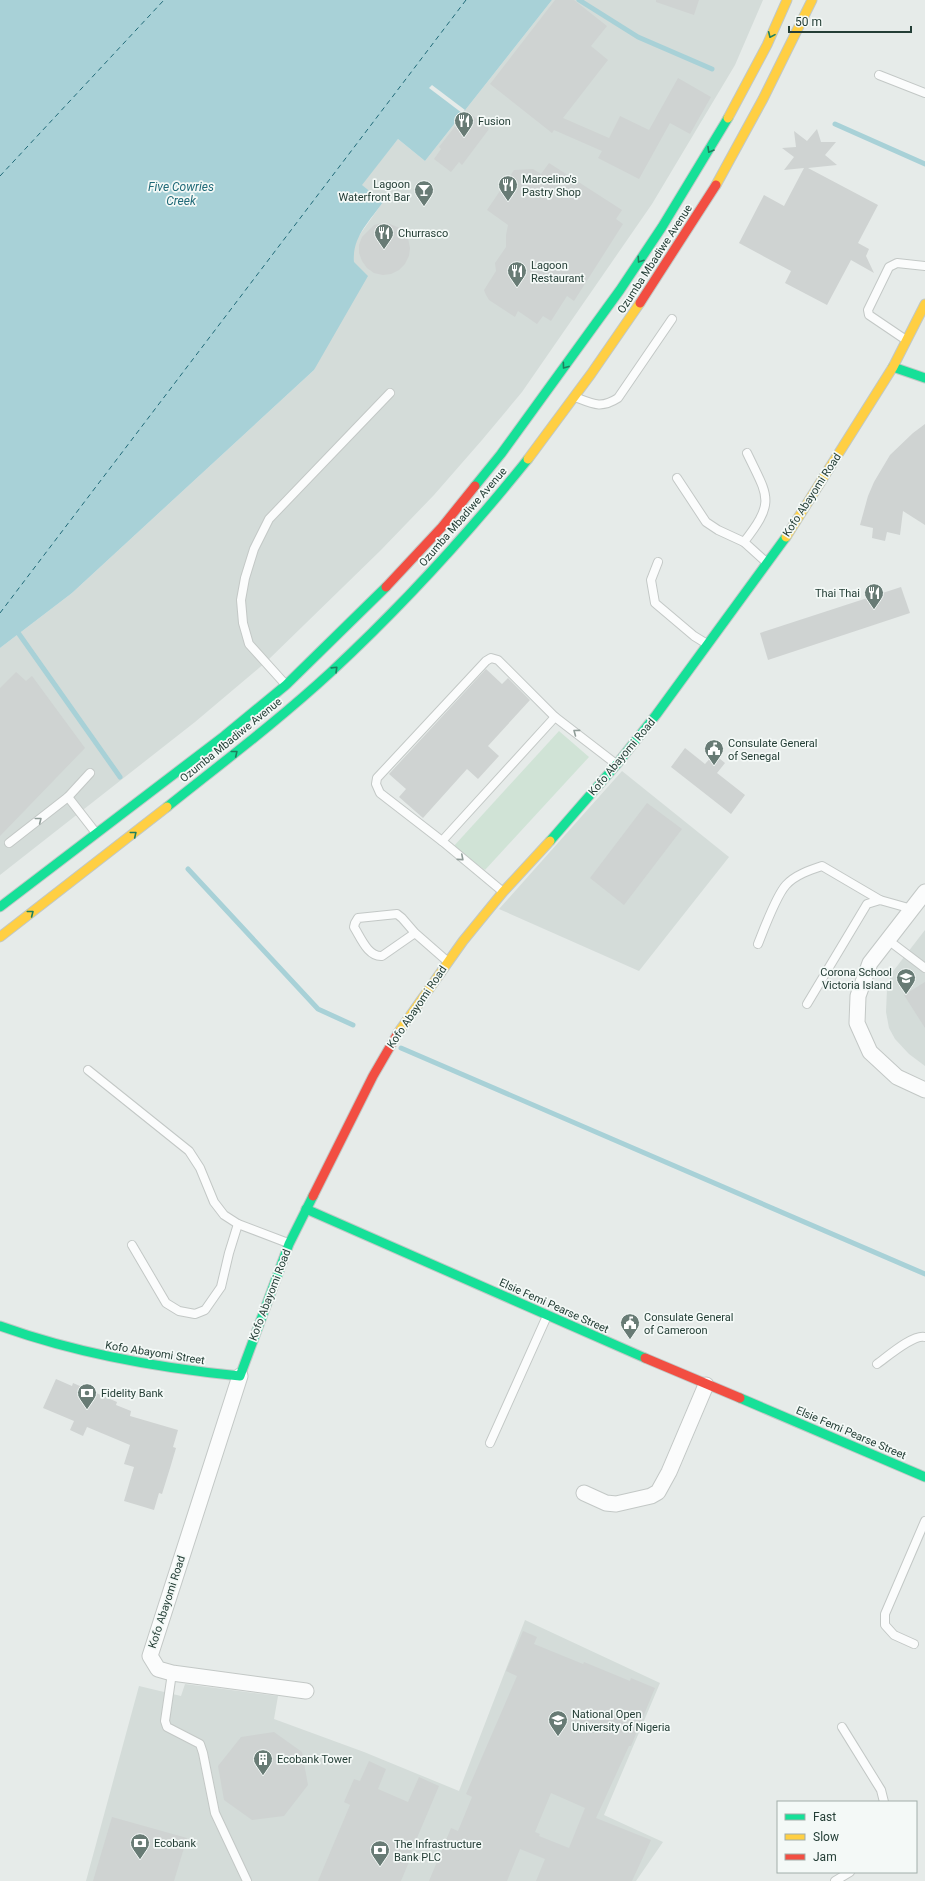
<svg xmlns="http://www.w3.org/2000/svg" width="925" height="1881" font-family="Roboto,sans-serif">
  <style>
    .built { fill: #d4dcd9 }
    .green { fill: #d0e3d6 }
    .water { fill: #a8d1d7 }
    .pier { fill: #e6ebe9 }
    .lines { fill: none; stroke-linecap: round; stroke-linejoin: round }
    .stream { stroke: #a8d1d7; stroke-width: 5 }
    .ferry { stroke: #206a78; stroke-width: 1; stroke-dasharray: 5 4; stroke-linecap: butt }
    .building { fill: #cfd3d2; fill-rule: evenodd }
    .lane-casing { stroke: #c3c8c6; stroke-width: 10 }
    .street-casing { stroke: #c3c8c6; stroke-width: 17 }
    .fast-casing { stroke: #c1c8c6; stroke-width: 11 }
    .slow-casing { stroke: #c1c8c6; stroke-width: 11 }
    .jam-casing { stroke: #c1c8c6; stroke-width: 11 }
    .lane { stroke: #fbfcfc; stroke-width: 8 }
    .street { stroke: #fbfcfc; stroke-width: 15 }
    .fast { stroke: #16e098; stroke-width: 9 }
    .slow { stroke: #ffcf43; stroke-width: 9 }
    .jam { stroke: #f24e42; stroke-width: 9 }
    .oneway { stroke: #1e7f5d }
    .oneway2 { stroke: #909d99 }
    .labels { text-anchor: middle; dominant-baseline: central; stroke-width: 3.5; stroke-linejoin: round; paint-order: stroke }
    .poi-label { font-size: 11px; fill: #243e36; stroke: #f4f9f7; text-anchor: start }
    .street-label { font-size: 11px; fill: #243e36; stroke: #f4f9f7 }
    .water-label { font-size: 12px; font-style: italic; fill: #206a78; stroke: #f4f9f7 }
  </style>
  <rect width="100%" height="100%" fill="#e6ebe9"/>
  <g class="built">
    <polygon points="552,0 763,0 735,65 652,204 522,392 482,440 434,495 381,550 266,662 195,722 0,875 0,648 72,593 314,370 354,262 353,251 356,240 383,202 361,185 398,139 425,161"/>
    <polygon points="622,771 729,857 639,971 499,909"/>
    <polygon points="925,930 925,1066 909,1054 895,1039 889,1028 886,1012 887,989 891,974"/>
    <polygon points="525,1620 660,1683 604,1815 663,1842 636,1881 86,1881 139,1686 181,1696 185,1684 278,1696 274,1719 364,1752 459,1791"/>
  </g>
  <polygon class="green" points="559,731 589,757 485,870 453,847"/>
  <path class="water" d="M 0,0 L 552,0 L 425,161 L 398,139 L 362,185 L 383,202 C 369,222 352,237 354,262 L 368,276 L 314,370 L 72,593 L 0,648 Z"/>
  <polygon class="pier" points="432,85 465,110 462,113 429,88"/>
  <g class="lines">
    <g class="stream">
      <polyline points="579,0 638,37 712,69"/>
      <polyline points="835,124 925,164"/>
      <polyline points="19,634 120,777"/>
      <polyline points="188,869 318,1009 353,1025"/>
      <polyline points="401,1048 925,1274"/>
    </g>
    <g class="ferry">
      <polyline points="0,176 164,0"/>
      <polyline points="0,613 466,0"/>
    </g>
  </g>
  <g class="building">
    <polygon points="555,0 574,0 607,26 591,46 608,60 563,118 609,138 620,116 649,130 678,78 711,97 690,134 670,123 639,179 598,158 602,151 554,130 552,133 490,84"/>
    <polygon points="656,0 699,0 694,15 656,2"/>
    <polygon points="467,111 489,129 462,165 459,162 451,172 434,159 441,149 439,147"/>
    <polygon points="817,129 821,142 836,142 825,155 837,165 808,168 878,205 858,243 869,249 866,256 874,273 851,260 827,305 785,283 791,271 739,243 764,195 784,206 804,168 784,170 794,157 782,148 796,147 794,131 807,141"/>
    <polygon points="549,163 622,210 616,219 623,224 574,301 567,296 551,321 543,316 537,324 518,311 515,317 489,300 486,295 484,290 496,271 495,263 506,247 506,235 508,225 487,210 514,170 533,169 541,174"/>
    <polygon points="382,223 390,224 412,233 408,238 410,248 409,256 405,264 399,270 391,274 383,275 374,273 367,268 362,261 359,253 359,245 362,237 374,225"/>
    <polygon points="925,424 925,525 903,511 900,535 887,532 885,541 872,538 873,528 860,525 868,496 874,482 890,455 913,433"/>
    <polygon points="901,587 910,613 768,660 760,633"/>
    <polygon points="486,669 502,684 508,678 530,700 488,746 499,756 478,779 467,769 423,818 399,797 406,789 389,774"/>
    <polygon points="16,672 26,681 32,676 85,748 0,836 0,688"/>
    <polygon points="685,748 705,764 714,754 725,763 717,773 745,795 731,814 671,767"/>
    <polygon points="647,803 682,829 624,905 590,878"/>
    <polygon points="925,982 925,1028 904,995"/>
    <polygon points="56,1379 72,1386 73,1383 117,1402 116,1405 131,1411 130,1416 178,1430 173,1447 176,1448 171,1465 162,1494 159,1493 154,1510 124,1501 134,1467 124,1464 130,1445 87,1427 83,1436 70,1430 74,1421 43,1408"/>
    <path d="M 523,1631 L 537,1637 L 534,1644 L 583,1664 L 584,1662 L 630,1681 L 631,1678 L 655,1688 L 631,1746 L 629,1746 L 596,1818 L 651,1840 L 632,1881 L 536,1881 L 545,1859 L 520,1849 L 507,1881 L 429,1881 L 451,1828 L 458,1831 L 472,1797 L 466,1794 L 517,1676 L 506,1671 ZM 551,1793 L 585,1808 L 569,1848 L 539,1836 L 540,1834 L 535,1832 Z"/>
    <polygon points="274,1732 302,1752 308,1785 284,1816 252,1820 224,1800 218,1766 241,1737"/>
    <polygon points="369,1761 386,1769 378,1789 408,1802 419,1777 439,1786 411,1852 413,1852 401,1881 318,1881 350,1805 344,1802 354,1779 360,1781"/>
    <polygon points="112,1817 187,1838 174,1881 93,1881"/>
  </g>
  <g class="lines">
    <defs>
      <g id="lane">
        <polyline points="879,75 925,93"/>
        <polyline points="906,340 869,315 868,310 889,267 897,263 925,266"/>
        <path d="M 575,397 C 593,404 601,409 618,398 L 672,319"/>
        <polyline points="677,478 706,522 718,530 744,542 765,561"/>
        <path d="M 744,542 C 776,501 768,497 747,453"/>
        <polyline points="658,562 651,580 655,603 694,636 707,644"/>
        <polyline points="286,685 249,644 243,623 241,600 245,578 254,549 269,519 390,393"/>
        <polyline points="68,797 96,833"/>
        <polyline points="442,841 555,717"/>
        <polyline points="9,843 68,797 90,773"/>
        <polyline points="502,891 442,841 380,793 376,784 377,778 486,661 491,658 498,660 555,717 616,764"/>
        <path d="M 415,933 L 382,956 C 368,957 361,938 354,927 L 355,923 L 358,918 L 397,914 L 402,918 L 415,933 L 447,961"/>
        <polyline points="888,940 925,968"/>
        <path d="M 758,944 C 764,929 776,896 786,885 C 795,875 810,870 822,866 L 880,900"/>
        <polyline points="807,1004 867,904 880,900 912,909"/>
        <polyline points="88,1070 189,1151 200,1168 214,1202 224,1215 238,1224 288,1243"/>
        <polyline points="132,1245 166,1303 179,1311 195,1314 205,1310 221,1287 229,1253 238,1224"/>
        <path d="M 877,1364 C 887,1357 913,1334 925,1337"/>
        <polyline points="490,1443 547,1316"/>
        <polyline points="914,1644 894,1635 885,1625 885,1614 925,1521"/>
        <polyline points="172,1673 165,1721 167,1727 200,1744 203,1753 215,1813 247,1881"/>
        <polyline points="842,1727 881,1790 884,1802"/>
        <polyline points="835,1881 850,1872"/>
      </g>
      <g id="street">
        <polyline points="925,892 870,963 858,996 857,1023 870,1052 897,1077 925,1090"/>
        <polyline points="240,1376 150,1656 158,1669 172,1673 306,1691"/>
        <polyline points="584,1493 606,1503 616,1504 651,1496 658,1492 669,1472 706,1385"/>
      </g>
      <g id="fast">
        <polyline points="893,367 925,378"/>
        <polyline points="475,486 501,454 620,290 662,227 728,118"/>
        <path d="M 167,807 C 222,763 279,720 331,672 C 402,606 467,535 528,459"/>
        <polyline points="550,841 617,764 656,715 786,537"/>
        <polyline points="0,907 224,736 286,685 386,587"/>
        <polyline points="306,1209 645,1358"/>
        <path d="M 0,1326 C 78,1354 157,1368 240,1376 L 289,1244 L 313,1196"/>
        <polyline points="740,1398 925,1477"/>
      </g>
      <g id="slow">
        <polyline points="728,118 767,45 787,0"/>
        <polyline points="716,185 763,99 812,0"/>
        <polyline points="528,459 591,374 640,303"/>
        <polyline points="786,537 893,367 925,304"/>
        <polyline points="0,937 167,807"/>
        <polyline points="398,1033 463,941 503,892 550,841"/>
      </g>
      <g id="jam">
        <polyline points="640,303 716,185"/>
        <polyline points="386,587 442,527 475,486"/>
        <polyline points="313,1196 373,1076 398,1033"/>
        <polyline points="645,1358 740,1398"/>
      </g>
    </defs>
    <use href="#lane" class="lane-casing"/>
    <use href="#street" class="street-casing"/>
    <use href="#fast" class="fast-casing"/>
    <use href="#slow" class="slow-casing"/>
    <use href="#jam" class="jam-casing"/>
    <use href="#lane" class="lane"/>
    <use href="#street" class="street"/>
    <use href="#fast" class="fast"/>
    <use href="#slow" class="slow"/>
    <use href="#jam" class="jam"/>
  </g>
  <defs><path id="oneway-chevron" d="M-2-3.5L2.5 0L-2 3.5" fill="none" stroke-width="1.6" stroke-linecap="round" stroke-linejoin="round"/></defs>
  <g class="oneway">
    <use href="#oneway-chevron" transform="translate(771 35) rotate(114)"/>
    <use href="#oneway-chevron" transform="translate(710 150) rotate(120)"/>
    <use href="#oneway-chevron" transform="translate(640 260) rotate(124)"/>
    <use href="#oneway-chevron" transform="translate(565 366) rotate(126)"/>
    <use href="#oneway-chevron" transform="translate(335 669) rotate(-44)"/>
    <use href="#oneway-chevron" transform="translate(235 753) rotate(-39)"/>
    <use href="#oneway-chevron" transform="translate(134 834) rotate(-39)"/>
    <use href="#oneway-chevron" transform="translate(31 913) rotate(-38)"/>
  </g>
  <g class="oneway2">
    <use href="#oneway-chevron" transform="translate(576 732) rotate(-143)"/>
    <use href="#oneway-chevron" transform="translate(39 820) rotate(-38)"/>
    <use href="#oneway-chevron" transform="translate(461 858) rotate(41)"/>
  </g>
  <defs>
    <symbol id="restaurant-pin" viewBox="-11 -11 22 30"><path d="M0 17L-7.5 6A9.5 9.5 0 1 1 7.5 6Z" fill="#687b75" stroke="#f4f9f7"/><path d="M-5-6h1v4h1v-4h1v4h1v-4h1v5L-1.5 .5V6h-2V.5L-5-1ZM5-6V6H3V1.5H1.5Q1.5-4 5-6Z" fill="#fff"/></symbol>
    <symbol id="bar-pin" viewBox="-11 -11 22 30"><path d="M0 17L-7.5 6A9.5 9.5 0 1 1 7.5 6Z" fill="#687b75" stroke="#f4f9f7"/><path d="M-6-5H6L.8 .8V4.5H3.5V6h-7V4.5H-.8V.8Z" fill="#fff"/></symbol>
    <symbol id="civic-pin" viewBox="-11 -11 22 30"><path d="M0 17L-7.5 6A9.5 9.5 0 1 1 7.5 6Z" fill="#687b75" stroke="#f4f9f7"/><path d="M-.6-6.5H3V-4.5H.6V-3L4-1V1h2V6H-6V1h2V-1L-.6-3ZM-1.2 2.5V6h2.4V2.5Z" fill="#fff"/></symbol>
    <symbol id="school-pin" viewBox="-11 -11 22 30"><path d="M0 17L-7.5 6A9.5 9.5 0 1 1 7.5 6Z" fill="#687b75" stroke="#f4f9f7"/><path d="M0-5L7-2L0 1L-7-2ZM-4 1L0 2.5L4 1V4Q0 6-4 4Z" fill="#fff"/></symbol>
    <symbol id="bank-pin" viewBox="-11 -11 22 30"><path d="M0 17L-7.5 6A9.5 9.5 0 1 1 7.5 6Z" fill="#687b75" stroke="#f4f9f7"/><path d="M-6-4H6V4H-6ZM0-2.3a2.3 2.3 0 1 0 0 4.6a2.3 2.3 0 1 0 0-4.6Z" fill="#fff"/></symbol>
    <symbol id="university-pin" viewBox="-11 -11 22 30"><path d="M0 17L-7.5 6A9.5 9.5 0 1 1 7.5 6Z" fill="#687b75" stroke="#f4f9f7"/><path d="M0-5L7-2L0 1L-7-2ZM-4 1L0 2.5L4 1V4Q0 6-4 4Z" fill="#fff"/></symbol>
    <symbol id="building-pin" viewBox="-11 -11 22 30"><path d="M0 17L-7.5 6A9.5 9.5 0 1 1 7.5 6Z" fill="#687b75" stroke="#f4f9f7"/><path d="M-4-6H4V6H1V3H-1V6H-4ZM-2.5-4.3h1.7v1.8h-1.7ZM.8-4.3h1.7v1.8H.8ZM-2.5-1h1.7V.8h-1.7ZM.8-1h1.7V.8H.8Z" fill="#fff"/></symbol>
  </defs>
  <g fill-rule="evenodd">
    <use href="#restaurant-pin" x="453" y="110" width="22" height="30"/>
    <use href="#restaurant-pin" x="497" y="174" width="22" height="30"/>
    <use href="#bar-pin" x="413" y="179" width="22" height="30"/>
    <use href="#restaurant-pin" x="373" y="222" width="22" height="30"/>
    <use href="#restaurant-pin" x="506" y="260" width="22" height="30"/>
    <use href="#restaurant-pin" x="863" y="582" width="22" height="30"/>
    <use href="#civic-pin" x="703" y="738" width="22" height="30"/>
    <use href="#school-pin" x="895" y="967" width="22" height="30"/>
    <use href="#civic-pin" x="619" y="1312" width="22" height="30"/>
    <use href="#bank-pin" x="76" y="1382" width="22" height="30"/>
    <use href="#university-pin" x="547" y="1709" width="22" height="30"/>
    <use href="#building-pin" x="252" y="1748" width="22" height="30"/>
    <use href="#bank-pin" x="129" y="1832" width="22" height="30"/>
    <use href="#bank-pin" x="369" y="1839" width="22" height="30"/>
  </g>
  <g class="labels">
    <g class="poi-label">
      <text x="478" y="121">Fusion</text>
      <text x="522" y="179">Marcelino's<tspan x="522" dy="13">Pastry Shop</tspan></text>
      <text x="410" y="184" text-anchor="end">Lagoon<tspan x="410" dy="13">Waterfront Bar</tspan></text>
      <text x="398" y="233">Churrasco</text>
      <text x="531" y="265">Lagoon<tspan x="531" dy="13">Restaurant</tspan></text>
      <text x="860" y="593" text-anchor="end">Thai Thai</text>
      <text x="728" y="743">Consulate General<tspan x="728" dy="13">of Senegal</tspan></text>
      <text x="892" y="972" text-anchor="end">Corona School<tspan x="892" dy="13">Victoria Island</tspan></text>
      <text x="644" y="1317">Consulate General<tspan x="644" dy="13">of Cameroon</tspan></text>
      <text x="101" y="1393">Fidelity Bank</text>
      <text x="572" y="1714">National Open<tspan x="572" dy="13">University of Nigeria</tspan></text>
      <text x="277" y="1759">Ecobank Tower</text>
      <text x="154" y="1843">Ecobank</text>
      <text x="394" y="1844">The Infrastructure<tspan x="394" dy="13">Bank PLC</tspan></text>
    </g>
    <g class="street-label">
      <text transform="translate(655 259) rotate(-57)">Ozumba Mbadiwe Avenue</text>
      <text transform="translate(812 495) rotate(-57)">Kofo Abayomi Road</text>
      <text transform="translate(463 517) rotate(-49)">Ozumba Mbadiwe Avenue</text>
      <text transform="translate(231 740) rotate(-39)">Ozumba Mbadiwe Avenue</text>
      <text transform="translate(622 757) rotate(-50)">Kofo Abayomi Road</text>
      <text transform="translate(417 1007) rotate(-56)">Kofo Abayomi Road</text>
      <text transform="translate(270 1295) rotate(-69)">Kofo Abayomi Road</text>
      <text transform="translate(554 1306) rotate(24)">Elsie Femi Pearse Street</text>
      <text transform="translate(155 1353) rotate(9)">Kofo Abayomi Street</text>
      <text transform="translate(851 1433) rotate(23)">Elsie Femi Pearse Street</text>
      <text transform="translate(167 1602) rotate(-72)">Kofo Abayomi Road</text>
    </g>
    <g class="water-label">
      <text x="181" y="187">Five Cowries<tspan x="181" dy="14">Creek</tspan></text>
    </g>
  </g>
  <rect x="777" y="1801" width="140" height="72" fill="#f4f9f7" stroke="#a1aeaa"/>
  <rect x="785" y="1814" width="20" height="6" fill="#16e098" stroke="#a1aeaa"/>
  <text x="813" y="1821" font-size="12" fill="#243e36">Fast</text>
  <rect x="785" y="1834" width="20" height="6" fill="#ffcf43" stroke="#a1aeaa"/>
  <text x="813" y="1841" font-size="12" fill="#243e36">Slow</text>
  <rect x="785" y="1854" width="20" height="6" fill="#f24e42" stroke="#a1aeaa"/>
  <text x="813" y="1861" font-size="12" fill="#243e36">Jam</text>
  <path d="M789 26v6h122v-6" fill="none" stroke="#243e36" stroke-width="2"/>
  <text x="795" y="26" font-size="12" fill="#243e36" stroke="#f4f9f7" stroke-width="3" paint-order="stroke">50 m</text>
</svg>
